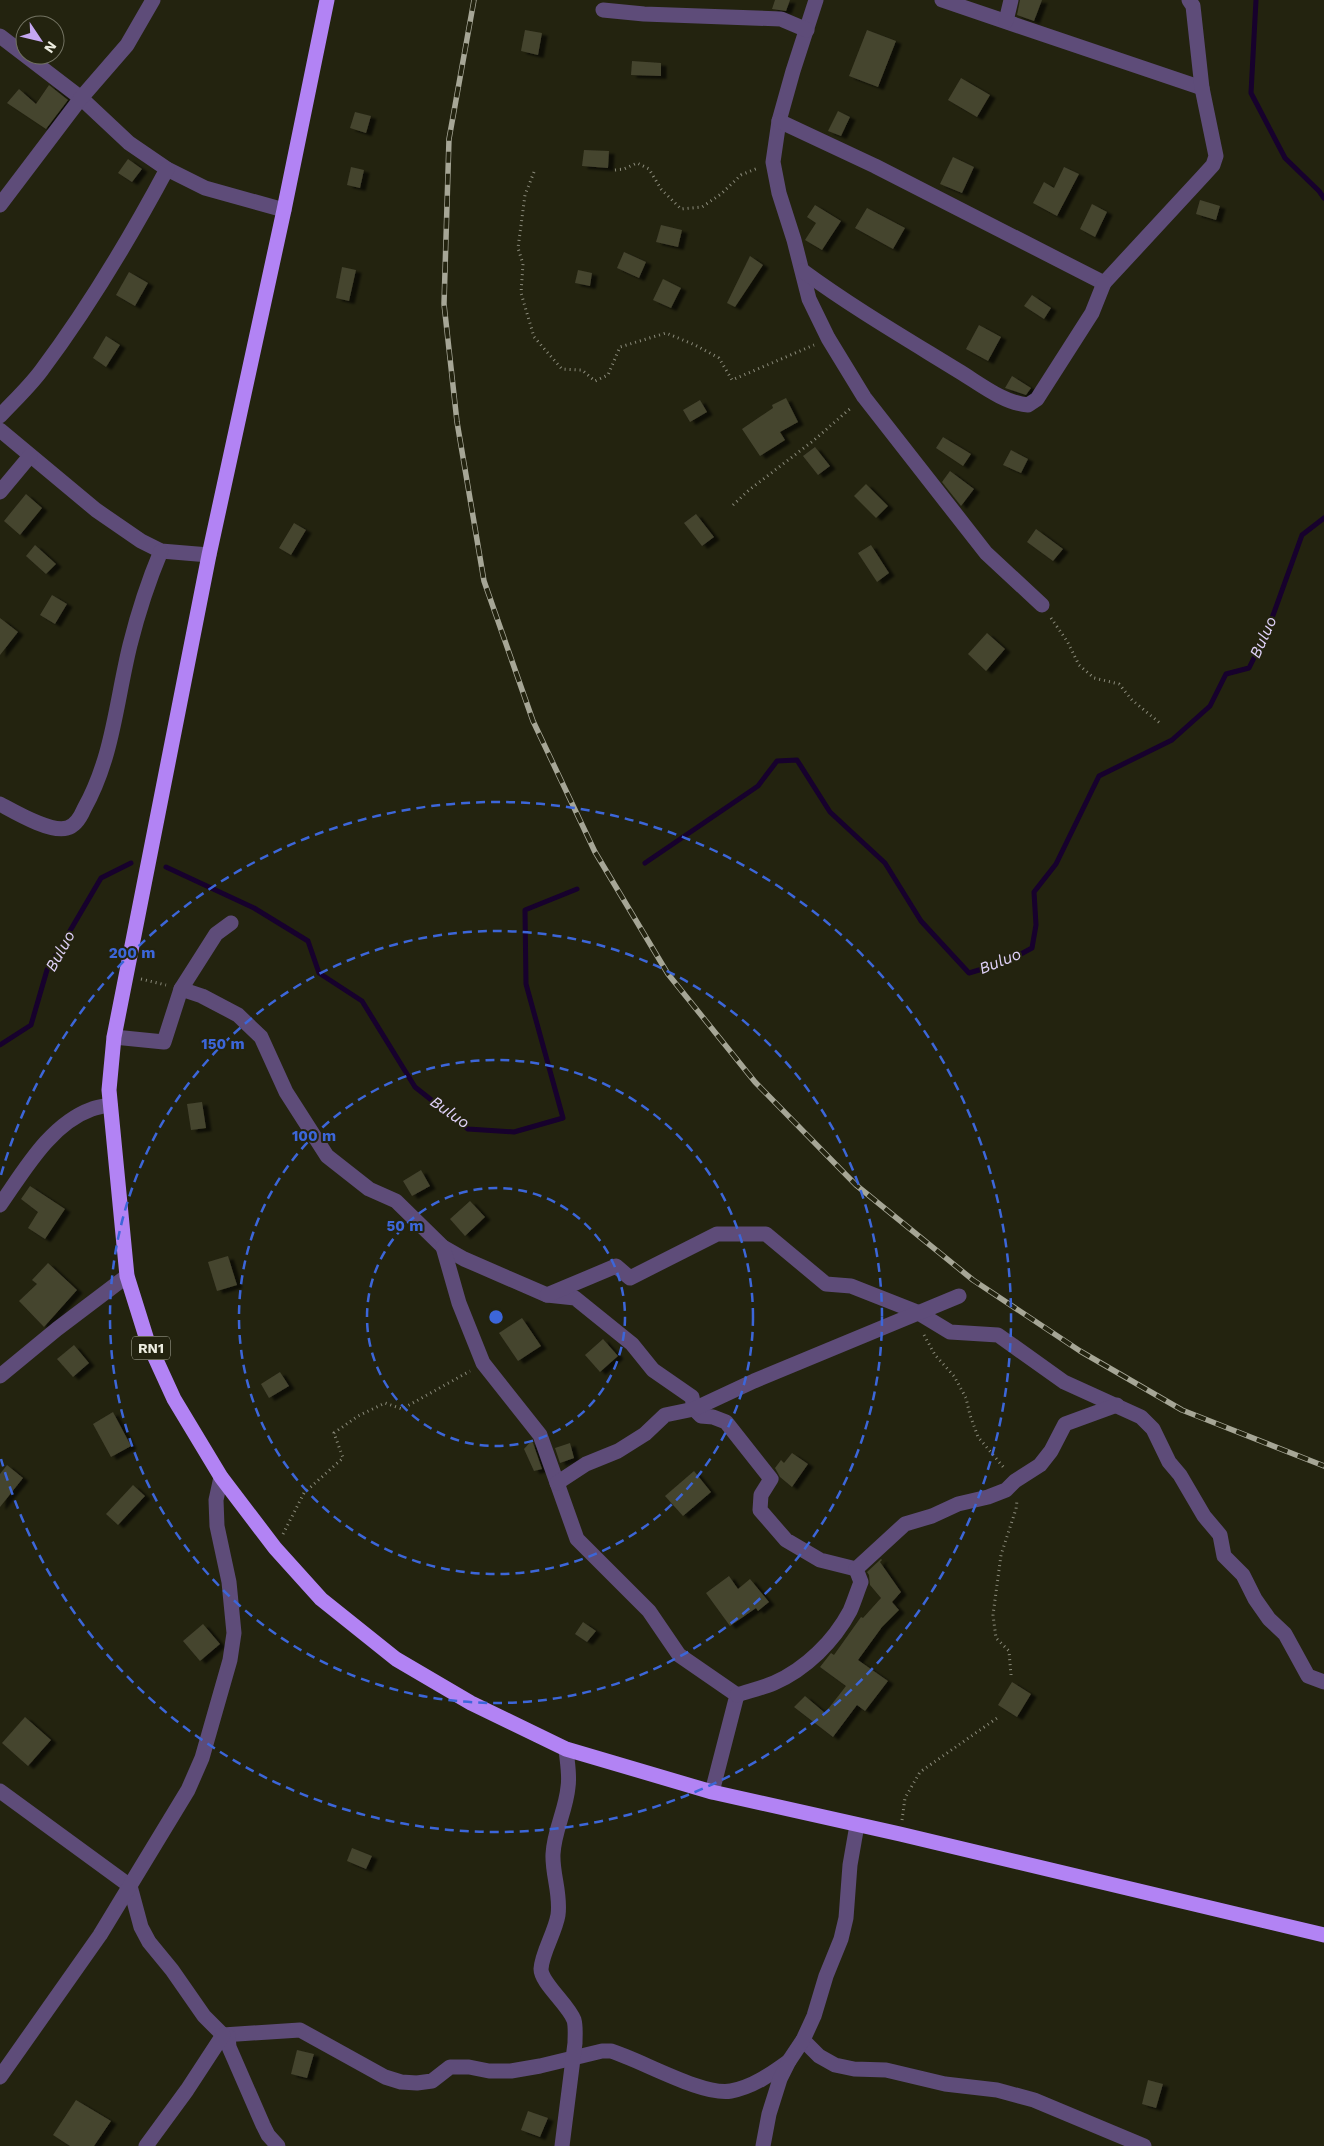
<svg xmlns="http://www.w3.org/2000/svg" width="1324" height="2146" font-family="'Work Sans',sans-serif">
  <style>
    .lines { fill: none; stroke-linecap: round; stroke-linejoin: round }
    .stream { stroke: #17012d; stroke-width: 5 }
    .building { fill: #45442f; filter: url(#shadow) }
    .path { stroke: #8b8b7b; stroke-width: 3; stroke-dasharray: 1 4; stroke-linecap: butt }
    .street { stroke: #5e4c79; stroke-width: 15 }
    .highway { stroke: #b283f4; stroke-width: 15 }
    .rail-casing { stroke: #a6a696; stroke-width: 5.5 }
    .rail { stroke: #23230f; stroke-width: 4; stroke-dasharray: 11; stroke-linecap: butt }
    .ring { fill: none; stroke: #3c66d9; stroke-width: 2.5; stroke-dasharray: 9 6 }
    .labels { text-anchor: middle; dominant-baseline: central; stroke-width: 4; stroke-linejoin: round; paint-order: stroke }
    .shield { fill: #23230f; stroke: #b0b0a1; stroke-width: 1 }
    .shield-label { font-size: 14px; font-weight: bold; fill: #ececdf }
    .water-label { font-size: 16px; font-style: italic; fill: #e0d2f9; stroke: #23230f }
    .centre { fill: #3c66d9; stroke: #23230f; stroke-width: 2.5 }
    .ring-label { font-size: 15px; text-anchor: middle; font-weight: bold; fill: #3c66d9; stroke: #23230f; stroke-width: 4; stroke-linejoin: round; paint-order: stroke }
  </style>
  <defs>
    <filter id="shadow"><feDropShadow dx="5.5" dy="3" stdDeviation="1" flood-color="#0009"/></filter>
  </defs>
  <rect width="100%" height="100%" fill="#23230f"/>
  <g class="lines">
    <g class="stream">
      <polyline points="1256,0 1251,93 1285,158 1319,191 1324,198"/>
      <polyline points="645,863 758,786 777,761 797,760 830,812 885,863 921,921 969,973 1006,962 1032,948 1036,925 1034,892 1056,864 1099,776 1172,740 1210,706 1226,674 1249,668 1267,632 1302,535 1324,518"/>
      <polyline points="166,867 254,908 308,941 319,973 362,1001 415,1087 468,1129 514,1132 563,1118 526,984 525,910 577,889"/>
      <polyline points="0,1045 31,1025 47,970 101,878 131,863"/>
    </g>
  </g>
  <g class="building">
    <polygon points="775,0 790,0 786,11 772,9"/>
    <polygon points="1020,0 1042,0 1034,21 1017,15"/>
    <polygon points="525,30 542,33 538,55 521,51"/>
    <polygon points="867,30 896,41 878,87 849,76"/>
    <polygon points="632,61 661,63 661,76 631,75"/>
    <polygon points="961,78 990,95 977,117 948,100"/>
    <polygon points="49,85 68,100 46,129 7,103 19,89 36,104"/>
    <polygon points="838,111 850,117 841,136 828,131"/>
    <polygon points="355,112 371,116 366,133 350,128"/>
    <polygon points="584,150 609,151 608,168 582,166"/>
    <polygon points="953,157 974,167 962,193 940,184"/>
    <polygon points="128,159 142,169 132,182 118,173"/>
    <polygon points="351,167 364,170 360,188 347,185"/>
    <polygon points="1064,167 1079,174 1057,216 1033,203 1044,182 1054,188"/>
    <polygon points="1200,200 1220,206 1216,220 1196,214"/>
    <polygon points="1092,204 1107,212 1095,237 1080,229"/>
    <polygon points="815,205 841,221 822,250 805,240 816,223 807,217"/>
    <polygon points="867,208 905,228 893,249 855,228"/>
    <polygon points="661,225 682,230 678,247 656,242"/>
    <polygon points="624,252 646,262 639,278 617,268"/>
    <polygon points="750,256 763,265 735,307 727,303"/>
    <polygon points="342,267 356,270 349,301 336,298"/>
    <polygon points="578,270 592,273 590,286 575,283"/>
    <polygon points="129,272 148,283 135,306 116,295"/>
    <polygon points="663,279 681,288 671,308 653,300"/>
    <polygon points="1032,295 1051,308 1044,319 1024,306"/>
    <polygon points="979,325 1001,337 988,361 966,349"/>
    <polygon points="106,336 120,345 106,367 93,358"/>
    <polygon points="1012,376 1031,388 1026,395 1005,388"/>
    <polygon points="786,398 798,422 780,432 785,440 760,456 742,429 773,408 772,405"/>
    <polygon points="700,400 707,412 690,422 683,410"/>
    <polygon points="943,437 971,454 963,466 936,448"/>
    <polygon points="815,447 830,466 818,475 803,456"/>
    <polygon points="1011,450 1028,459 1021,473 1003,465"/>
    <polygon points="950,471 974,489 961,506 942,482"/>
    <polygon points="866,484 888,506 876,518 854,496"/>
    <polygon points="26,494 42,508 20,535 4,521"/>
    <polygon points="696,514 714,537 702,546 684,523"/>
    <polygon points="294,523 306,530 291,555 279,548"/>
    <polygon points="1036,529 1063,549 1053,561 1027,542"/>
    <polygon points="35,545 56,564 46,574 26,556"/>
    <polygon points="871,545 889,573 877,582 858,553"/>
    <polygon points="52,595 67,604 55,624 40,615"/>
    <polygon points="0,618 18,632 0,655"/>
    <polygon points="987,633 1005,649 986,671 968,654"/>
    <polygon points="202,1102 206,1128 191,1130 187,1104"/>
    <polygon points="421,1170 430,1186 412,1196 403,1181"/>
    <polygon points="30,1186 65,1209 45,1239 28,1228 38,1212 21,1199"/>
    <polygon points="470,1201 485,1217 465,1236 450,1219"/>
    <polygon points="228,1256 237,1285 217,1291 208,1262"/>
    <polygon points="48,1263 77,1290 44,1327 19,1301 37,1284 32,1280"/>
    <polygon points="522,1318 541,1346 518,1361 499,1333"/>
    <polygon points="603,1339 618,1356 600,1372 585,1355"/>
    <polygon points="74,1345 89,1363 73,1377 57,1359"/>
    <polygon points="280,1372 289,1386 269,1398 261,1384"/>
    <polygon points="113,1412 131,1446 111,1457 93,1424"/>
    <polygon points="532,1440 542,1469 534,1471 524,1449"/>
    <polygon points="570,1443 574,1458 560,1463 555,1448"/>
    <polygon points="792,1453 808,1464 792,1487 780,1477 775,1468 781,1460 784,1463"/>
    <polygon points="7,1465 23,1478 0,1507 0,1474"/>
    <polygon points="694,1471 711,1492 683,1516 665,1496"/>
    <polygon points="133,1485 145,1496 118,1525 106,1514"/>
    <polygon points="881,1559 882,1560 880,1562 901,1592 892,1602 899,1610 882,1627 858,1660 888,1681 865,1711 857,1705 833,1737 794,1707 805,1696 825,1713 846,1686 820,1667 831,1653 834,1655 861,1617 863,1618 881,1598 870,1585 869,1575 867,1572"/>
    <polygon points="729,1576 738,1589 750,1579 769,1602 758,1611 756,1608 730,1626 706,1593"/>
    <polygon points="583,1622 596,1631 587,1642 575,1634"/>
    <polygon points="203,1624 220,1644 200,1661 183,1641"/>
    <polygon points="1012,1682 1031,1694 1017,1717 998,1705"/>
    <polygon points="25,1717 51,1740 28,1766 2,1743"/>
    <polygon points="352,1848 372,1856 366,1869 347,1861"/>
    <polygon points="297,2050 314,2054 307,2078 291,2074"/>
    <polygon points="1148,2080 1163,2084 1156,2108 1142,2104"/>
    <polygon points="76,2100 111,2121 94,2146 70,2146 53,2135"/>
    <polygon points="528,2111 548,2118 540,2137 521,2130"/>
  </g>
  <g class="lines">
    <g class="path">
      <polyline points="615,170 624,169 637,163 649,169 661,189 681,209 702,207 721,194 741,175 758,168"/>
      <polyline points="534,172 525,195 518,248 523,264 521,293 534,337 562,369 582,370 595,381 608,375 620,347 666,333 695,345 719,358 732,380 814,345"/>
      <polyline points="733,505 749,490 813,441 852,407"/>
      <polyline points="1051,618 1067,641 1079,665 1094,678 1119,684 1132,700 1161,724"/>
      <polyline points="141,979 166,985"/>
      <polyline points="924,1335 935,1355 954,1376 966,1398 970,1415 978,1437 1005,1469"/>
      <polyline points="283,1534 304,1493 343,1458 334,1433 358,1416 385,1403 402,1409 470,1371"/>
      <polyline points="1011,1675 1009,1651 996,1638 993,1615 1001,1555 1016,1509 1017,1501"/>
      <polyline points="902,1820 905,1798 920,1772 1000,1716"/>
    </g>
    <g class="street">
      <polyline points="816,0 793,71 779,121 773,162 779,193 794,240 809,299 828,338 864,397 986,553 1042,605"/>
      <polyline points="942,0 1202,88"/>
      <polyline points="603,10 644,14 781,19 807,30"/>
      <polyline points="1006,21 1011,0"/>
      <polyline points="0,36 81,98 129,143 167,169 205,188 284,210"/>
      <polyline points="779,121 875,166 1104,283 1203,176 1213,165 1216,156 1202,88 1193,6 1189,0"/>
      <polyline points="0,205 81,98 127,45 153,0"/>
      <path d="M 803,271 C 852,307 905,338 957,370 C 979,383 1003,403 1028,405 L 1037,399 L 1092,313 L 1104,283"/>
      <path d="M 0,416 C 14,401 29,387 41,371 C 89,307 130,238 167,169"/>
      <polyline points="0,430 96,510 141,541 161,551 209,555"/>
      <polyline points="0,492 30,456"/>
      <path d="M 0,804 C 15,812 50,833 67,828 C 75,826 81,816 84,809 C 113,757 116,702 130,645 C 138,613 148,582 161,551"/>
      <polyline points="181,989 202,996 238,1015 261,1037 286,1092 327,1156 369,1189 396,1201 443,1247 464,1259 547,1295 575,1298 632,1344 653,1370 692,1397 694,1409 701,1416 713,1417 726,1422 771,1479 761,1495 760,1510 786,1540 820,1560 856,1569"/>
      <polyline points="114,1037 164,1042 181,989 216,934 231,923"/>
      <path d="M 0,1205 C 24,1171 50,1124 92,1109 C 97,1107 104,1106 110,1105"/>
      <polyline points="443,1247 459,1303 483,1363 540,1435 577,1539 649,1611 679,1655 737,1695 712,1792"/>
      <polyline points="547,1295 616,1266 630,1278 717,1234 766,1234 826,1284 851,1286 917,1312 950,1332 998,1335 1064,1382 1141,1417 1153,1429 1169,1462 1180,1475 1204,1516 1220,1535 1224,1556 1243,1575 1255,1599 1269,1619 1285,1634 1308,1676 1324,1682"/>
      <polyline points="0,1376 57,1329 127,1276"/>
      <polyline points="557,1483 586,1464 618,1451 645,1434 665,1415 694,1409 754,1381 959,1296"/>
      <path d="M 737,1695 C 749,1691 762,1688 774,1683 C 806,1669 834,1641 850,1611 C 854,1602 857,1592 861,1582 L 856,1569 L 905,1524 L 932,1516 L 958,1504 L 988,1497 L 1006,1490 L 1015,1481 L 1040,1465 L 1051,1451 L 1065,1424 L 1117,1405"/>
      <path d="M 0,1791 L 130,1886 L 141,1927 L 149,1942 L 172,1970 L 204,2016 L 223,2035 L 300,2030 L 385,2077 L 401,2082 L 417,2083 L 432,2081 L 450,2067 L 469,2067 L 489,2071 L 511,2071 L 540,2066 L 602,2051 L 611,2051 C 641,2060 702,2096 731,2091 C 753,2087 771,2074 789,2061"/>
      <polyline points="228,2036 229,2047 263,2125 268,2135 278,2146"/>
      <polyline points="803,2040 819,2056 835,2065 854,2069 886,2070 945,2084 997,2090 1034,2100 1144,2146"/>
      <polyline points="0,2077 100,1935 188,1790 202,1758 230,1660 234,1633 229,1582 217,1526 216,1500 221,1477"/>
      <polyline points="146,2146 187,2090 223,2035"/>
      <path d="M 562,2146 L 575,2043 C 575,2035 576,2027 574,2020 C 568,2004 541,1983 541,1969 C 542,1952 555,1933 558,1915 C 561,1894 552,1874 553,1854 C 554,1831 566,1810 568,1787 C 570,1775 567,1761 566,1749"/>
      <polyline points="763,2146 769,2114 780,2079 789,2061 803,2040 814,2016 826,1976 841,1939 846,1918 850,1865 857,1825"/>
    </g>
    <polyline class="highway" points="327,0 284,210 209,555 114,1037 109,1090 127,1276 147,1340 174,1399 221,1477 275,1548 321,1599 396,1659 471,1703 566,1749 712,1792 900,1834 1324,1935"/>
    <defs>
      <polyline id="rail" points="474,0 449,139 444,304 457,422 484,581 533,721 595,852 668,974 755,1082 856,1185 973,1280 1080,1351 1182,1410 1324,1466"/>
    </defs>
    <use href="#rail" class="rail-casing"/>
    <use href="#rail" class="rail"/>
  </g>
  <g class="ring">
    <circle cx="496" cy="1317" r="129"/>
    <circle cx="496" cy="1317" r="257"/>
    <circle cx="496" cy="1317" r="386"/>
    <path d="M1 1175A515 515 0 1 1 1 1459"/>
  </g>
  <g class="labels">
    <rect class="shield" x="132" y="1336.5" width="38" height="23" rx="4"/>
    <g class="shield-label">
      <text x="151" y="1348">RN1</text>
    </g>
    <g class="water-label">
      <text transform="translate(1263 637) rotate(-66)">Buluo</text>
      <text transform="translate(60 951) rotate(-61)">Buluo</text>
      <text transform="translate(1000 961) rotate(-22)">Buluo</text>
      <text transform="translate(450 1112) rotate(35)">Buluo</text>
    </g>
  </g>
  <circle cx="496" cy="1317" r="8" class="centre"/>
  <g class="ring-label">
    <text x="132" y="958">200 m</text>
    <text x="223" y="1049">150 m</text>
    <text x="314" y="1141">100 m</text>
    <text x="405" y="1231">50 m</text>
  </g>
  <g transform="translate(40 40) rotate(125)"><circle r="24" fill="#23230f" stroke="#737362"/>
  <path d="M0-4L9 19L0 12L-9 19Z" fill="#c4a7f1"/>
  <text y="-8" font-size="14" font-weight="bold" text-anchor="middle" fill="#ececdf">N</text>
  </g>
</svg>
